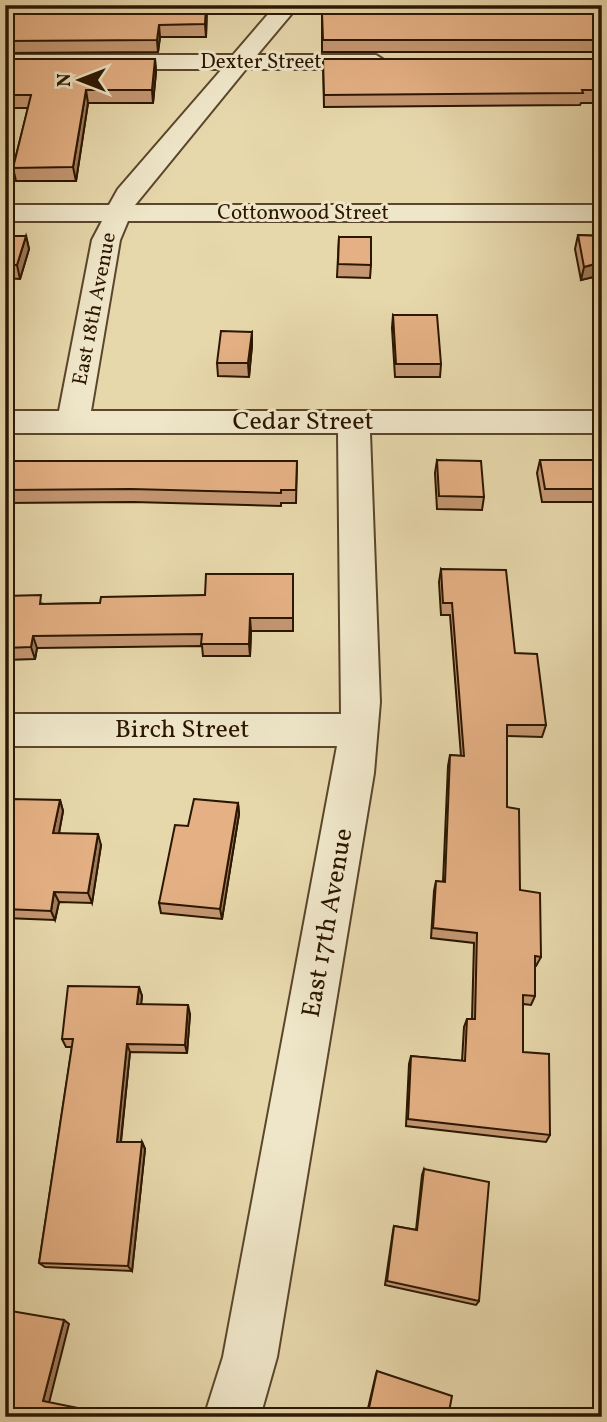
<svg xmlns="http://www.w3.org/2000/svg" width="607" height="1422" font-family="Vollkorn,serif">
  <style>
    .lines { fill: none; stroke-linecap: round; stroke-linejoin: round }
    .minor-casing { stroke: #5a462b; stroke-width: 4 }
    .minor { fill: #efe6c9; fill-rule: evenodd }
    .wall { fill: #c49772; stroke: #2b1600; stroke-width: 2 }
    .shaded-wall { fill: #a07b5c; stroke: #2b1600; stroke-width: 2 }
    .building { fill: #e4b084; stroke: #2b1600; stroke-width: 2 }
    .labels { text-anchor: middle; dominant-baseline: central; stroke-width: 6; stroke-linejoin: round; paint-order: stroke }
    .far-street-label { font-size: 21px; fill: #2b1600; stroke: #efe6c9 }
    .street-label { font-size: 26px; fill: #2b1600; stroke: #efe6c9 }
  </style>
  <rect width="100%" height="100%" fill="#e7d8ac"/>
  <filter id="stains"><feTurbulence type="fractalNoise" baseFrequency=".00286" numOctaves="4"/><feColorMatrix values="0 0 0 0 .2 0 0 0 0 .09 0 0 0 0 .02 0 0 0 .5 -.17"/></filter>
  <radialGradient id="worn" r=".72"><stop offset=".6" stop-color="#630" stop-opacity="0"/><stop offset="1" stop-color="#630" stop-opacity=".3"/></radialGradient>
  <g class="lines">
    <defs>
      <polygon id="minor" points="276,5 299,5 257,55 376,55 387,62 376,69 246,69 135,205 602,205 602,221 128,221 120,240 91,411 602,411 602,433 370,433 380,702 374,773 277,1357 260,1417 204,1417 223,1357 337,746 5,746 5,714 341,714 338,433 5,433 5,411 59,411 92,240 102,221 5,221 5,205 109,205 118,189 222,69 5,69 5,55 233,55"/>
    </defs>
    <use href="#minor" class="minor-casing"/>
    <use href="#minor" class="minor"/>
  </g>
  <g class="wall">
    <polygon points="5,5 207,5 206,37 160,37 158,52 5,53"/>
    <polygon points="361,5 602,5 602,52 322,52 322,13 361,12"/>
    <polygon points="5,59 155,59 156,72 153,103 88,103 76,181 16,181 13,168 28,108 5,108"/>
    <polygon points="323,59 602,59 602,103 581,103 580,105 324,107"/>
    <polygon points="578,235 602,236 602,275 581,280 575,249"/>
    <polygon points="5,236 26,236 29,249 20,279 5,278"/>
    <polygon points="339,237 371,265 370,278 337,277"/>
    <polygon points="393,315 441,364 440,377 395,377 392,328"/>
    <polygon points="252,332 252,345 249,377 218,376 217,363"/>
    <polygon points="437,460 484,497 482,510 437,509 435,473"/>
    <polygon points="540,460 602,460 602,502 542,502 537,473"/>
    <polygon points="5,461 297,461 296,503 281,503 281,506 133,502 5,503"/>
    <polygon points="441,569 515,653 546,725 542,737 507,736 507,807 520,890 541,957 536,966 535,966 535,996 531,1005 523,1004 523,1052 550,1135 546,1142 406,1126 409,1064 411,1056 462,1061 464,1027 467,1019 472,1019 474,943 431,938 434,891 436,881 443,882 448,766 450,755 461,756 450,615 441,615 439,582"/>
    <polygon points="293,574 293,631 251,631 250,656 203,656 202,646 37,648 35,659 5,660 5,596 44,604 100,603 205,595"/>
    <polygon points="60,800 63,811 59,833 101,845 92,903 59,902 55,920 5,918 5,819"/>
    <polygon points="238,803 239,814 222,919 161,913 159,903 188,826"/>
    <polygon points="139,987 142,996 141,1004 190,1014 187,1053 130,1052 121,1142 142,1142 145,1149 132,1271 45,1267 39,1263 72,1047 66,1047 62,1039"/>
    <polygon points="424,1169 479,1301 476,1305 385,1285 393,1231 394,1226 416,1230 422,1175"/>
    <polygon points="377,1371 448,1417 366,1417 376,1374"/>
  </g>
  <g class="shaded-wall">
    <polygon points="206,5 207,5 206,37 205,24"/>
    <polygon points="159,25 160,37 158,52 157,40"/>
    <polygon points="155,59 156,72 153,103 152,90"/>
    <polygon points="86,90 88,103 76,181 73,167"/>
    <polygon points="26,236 29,249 20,279 17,265"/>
    <polygon points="602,262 602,275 581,280 584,267"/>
    <polygon points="252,332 252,345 249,377 248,363"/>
    <polygon points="250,618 251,631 250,656 249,644"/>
    <polygon points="33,636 37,648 35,659 31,647"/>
    <polygon points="60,800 63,811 57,843 53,833"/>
    <polygon points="238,803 239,814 222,919 220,909"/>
    <polygon points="98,834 101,845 92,903 88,893"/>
    <polygon points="54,892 59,902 55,920 51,911"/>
    <polygon points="139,987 142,996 140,1013 137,1004"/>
    <polygon points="188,1005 190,1014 187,1053 185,1045"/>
    <polygon points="127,1044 130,1052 120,1148 117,1142"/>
    <polygon points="142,1142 145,1149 132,1271 128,1266"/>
    <polygon points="64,1320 69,1324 49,1403 43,1401"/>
    <polygon points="93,1411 98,1412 97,1417 92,1417"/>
  </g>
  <g class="building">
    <polygon points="5,5 206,5 205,24 159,25 157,40 5,41"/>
    <polygon points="362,5 602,5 602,40 323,40 322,13 362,12"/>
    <polygon points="5,59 155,59 152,90 86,90 73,167 13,168 31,95 5,95"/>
    <polygon points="323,59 602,59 602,90 582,90 583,93 324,95"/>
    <polygon points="578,235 602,236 602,262 584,267"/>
    <polygon points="5,236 26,236 17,265 5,265"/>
    <polygon points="339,237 371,237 371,265 338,264"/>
    <polygon points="393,315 437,315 441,364 396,364"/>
    <polygon points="221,331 252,332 248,363 217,363"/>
    <polygon points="437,460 481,461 484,497 439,496"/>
    <polygon points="540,460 602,460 602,489 545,489"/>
    <polygon points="5,461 297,461 296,490 281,490 281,493 131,489 5,490"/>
    <polygon points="441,569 506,570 515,653 537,654 546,725 507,725 507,807 519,809 520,890 540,893 541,957 535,956 535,996 523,995 523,1052 549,1054 550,1135 408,1119 411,1056 465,1061 467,1019 475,1019 477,933 433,928 436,881 445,882 450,755 464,756 452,603 443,603"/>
    <polygon points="206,574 293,574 293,618 250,618 249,644 201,644 202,634 33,636 31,647 5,648 5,596 41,595 40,604 100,603 101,597 205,595"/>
    <polygon points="11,799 60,800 53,833 98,834 88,893 54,892 51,911 5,909 5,819 6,819"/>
    <polygon points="194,799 238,803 220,909 159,903 175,825 188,826"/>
    <polygon points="68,986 139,987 137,1004 188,1005 185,1045 127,1044 117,1142 142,1142 128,1266 39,1263 73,1039 62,1039"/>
    <polygon points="424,1169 489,1182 479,1301 387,1281 394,1226 417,1230"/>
    <polygon points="5,1310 64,1320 43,1401 93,1411 92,1417 5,1417"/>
    <polygon points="377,1371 452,1396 448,1417 367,1417"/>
  </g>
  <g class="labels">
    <g class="far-street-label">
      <text x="261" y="62">Dexter Street</text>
      <text x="303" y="213">Cottonwood Street</text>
      <text transform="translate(95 309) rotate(-79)">East 18th Avenue</text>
    </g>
    <g class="street-label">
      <text x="303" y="422">Cedar Street</text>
      <text x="182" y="730">Birch Street</text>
      <text transform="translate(328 923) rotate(-80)">East 17th Avenue</text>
    </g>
  </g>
  <rect width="607" height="1422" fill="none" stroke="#e7d8ac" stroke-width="28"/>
  <rect x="7" y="7" width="593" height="1408" fill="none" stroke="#2b1600" stroke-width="3.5"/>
  <rect x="14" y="14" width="579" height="1394" fill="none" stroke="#2b1600" stroke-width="2"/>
  <g transform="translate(80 80) rotate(270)" stroke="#efe6c9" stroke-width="5" paint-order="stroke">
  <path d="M0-5L12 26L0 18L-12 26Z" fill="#2b1600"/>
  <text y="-10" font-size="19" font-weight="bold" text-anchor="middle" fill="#2b1600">N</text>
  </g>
  <rect width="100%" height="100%" filter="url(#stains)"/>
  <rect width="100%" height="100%" fill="url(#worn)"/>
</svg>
